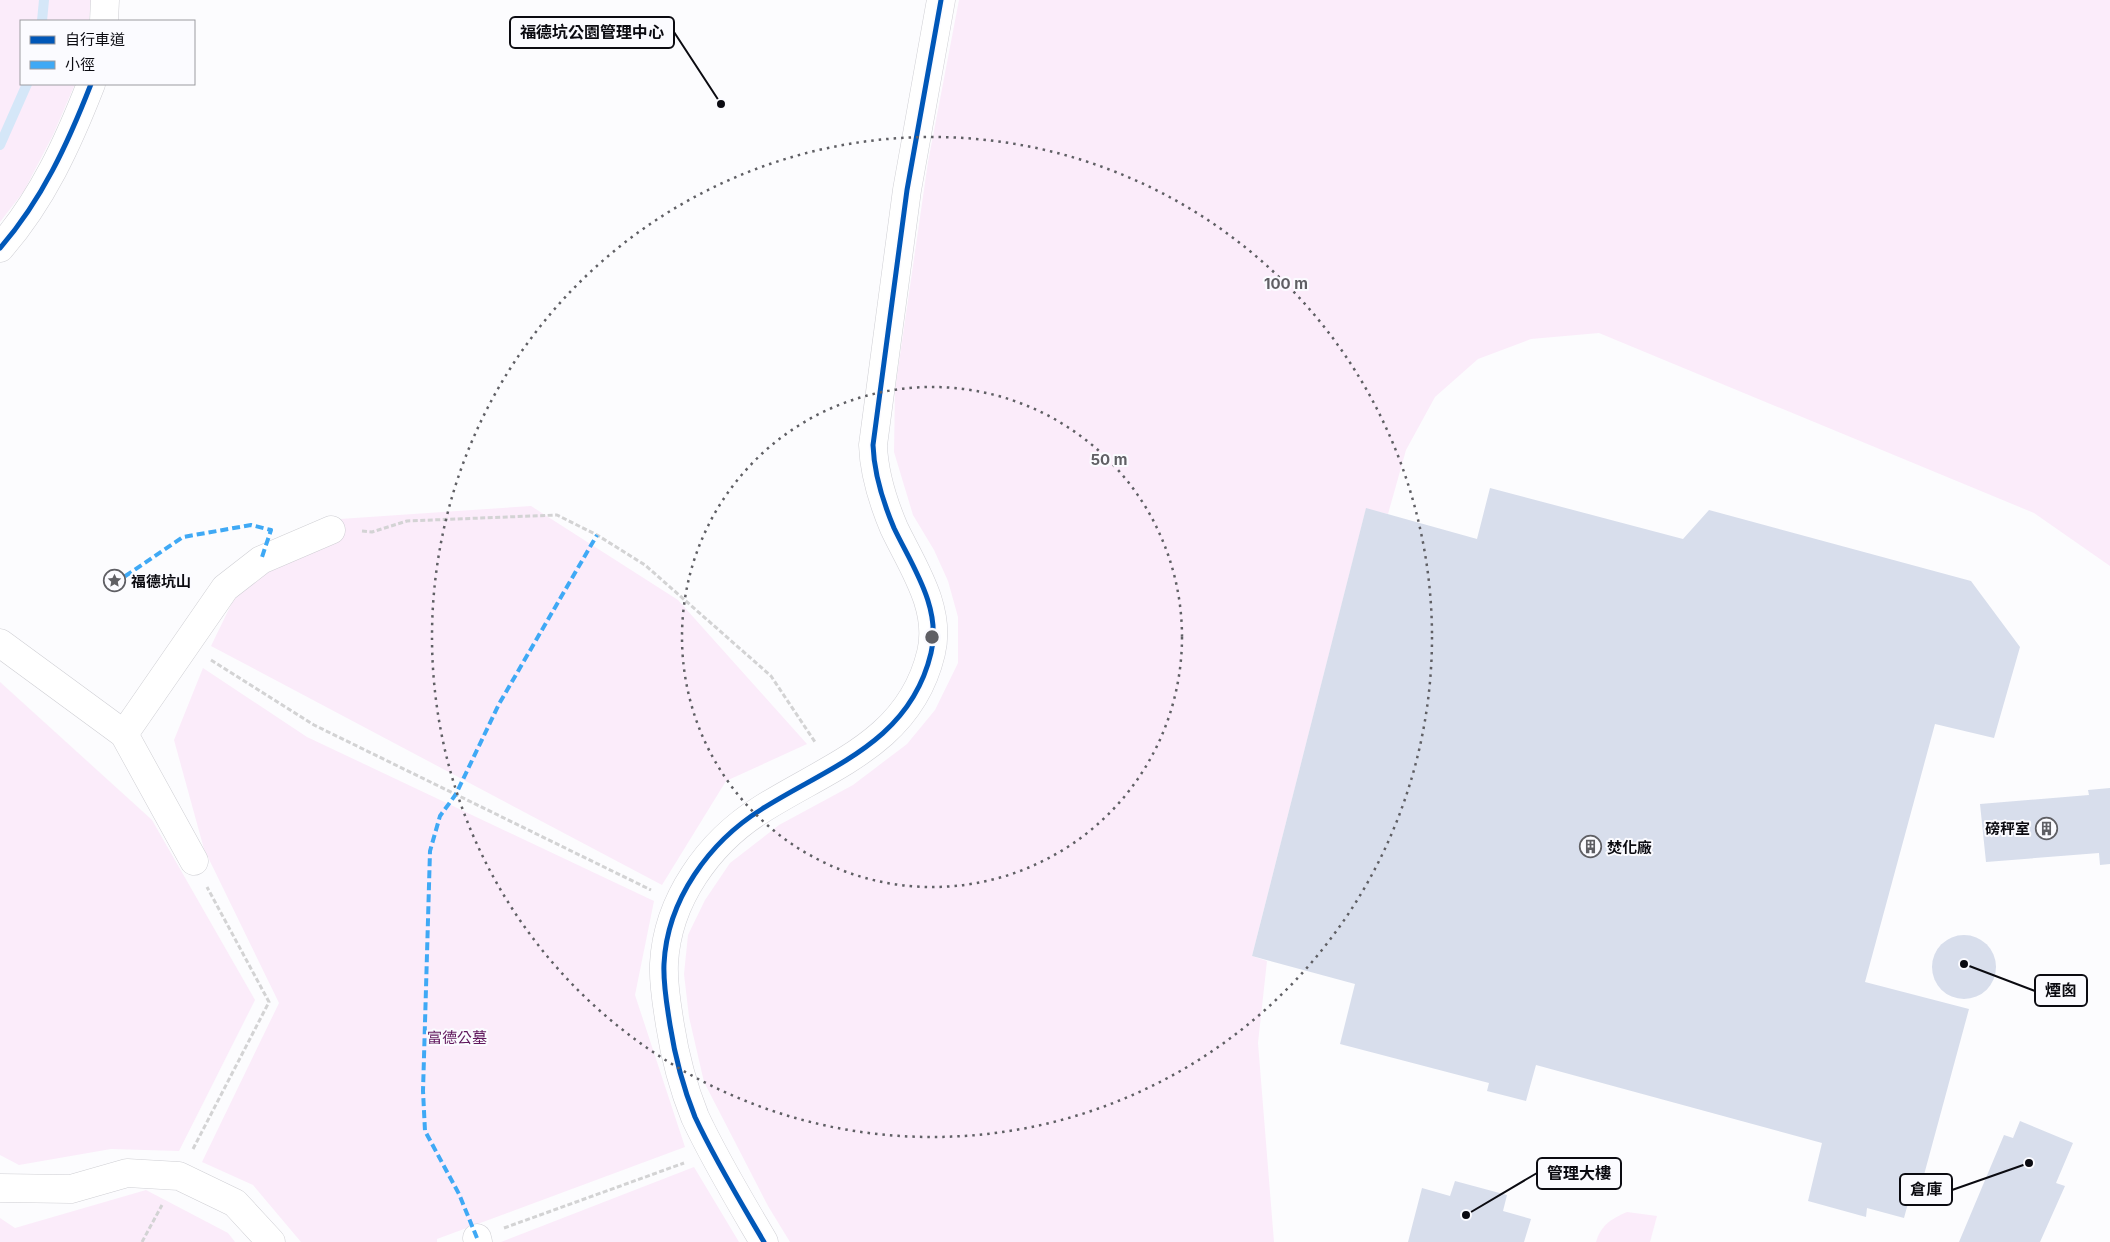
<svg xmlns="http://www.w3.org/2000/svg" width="2110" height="1242" font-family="Inter,'Noto Sans TC',sans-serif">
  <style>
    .green { fill: #fbecfa }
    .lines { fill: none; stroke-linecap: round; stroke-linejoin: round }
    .stream { stroke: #d5e7f8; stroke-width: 10 }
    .building { fill: #d8deec }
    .minor-casing { stroke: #cfcfd4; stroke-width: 29 }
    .path { stroke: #d3d3d4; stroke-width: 3; stroke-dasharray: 5 2.5; stroke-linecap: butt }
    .minor { stroke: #fff; stroke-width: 28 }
    .quiet { stroke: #3fa9f5; stroke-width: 4; stroke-dasharray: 8 4; stroke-linecap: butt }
    .cycleway-casing { stroke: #fbfbff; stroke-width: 8 }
    .cycleway { stroke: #0057b8; stroke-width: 5 }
    .ring { fill: none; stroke: #5f5f64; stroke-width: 2.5; stroke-dasharray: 2.5 5 }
    .labels { text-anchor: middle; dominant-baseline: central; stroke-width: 4; stroke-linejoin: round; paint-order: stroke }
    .poi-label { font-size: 15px; font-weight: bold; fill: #0b0b11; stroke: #fbfbff; text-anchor: start }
    .park-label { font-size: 15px; fill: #60175d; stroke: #fbfbff }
    .centre { fill: #5f5f64; stroke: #fbfbff; stroke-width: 2.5 }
    .ring-label { font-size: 15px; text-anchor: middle; font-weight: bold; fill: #5f5f64; stroke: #fbfbff; stroke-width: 4; stroke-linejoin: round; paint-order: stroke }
    .leader { fill: none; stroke: #0b0b11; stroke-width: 2 }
    .callout-dot { fill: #0b0b11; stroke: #fbfbff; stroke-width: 2 }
    .callout { fill: #fbfbff; stroke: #0b0b11; stroke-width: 2 }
    .callout-label { font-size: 16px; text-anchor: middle; font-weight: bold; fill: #0b0b11 }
  </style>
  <rect width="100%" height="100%" fill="#fcfcfe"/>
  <g class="green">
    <polygon points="0,0 91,0 89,21 21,21 21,84 75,84 53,135 24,191 0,222"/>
    <polygon points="959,0 2110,0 2110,566 2034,513 1599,333 1531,339 1478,359 1435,397 1406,450 1388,514 1366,509 1252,956 1267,961 1258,1043 1274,1242 790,1242 768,1206 704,1082 689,1017 684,974 688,935 705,900 730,863 779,825 853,785 907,744 935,710 958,663 958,617 948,581 934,550 913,515 894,452 895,390 928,162"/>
    <polygon points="531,506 678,600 807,744 726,781 662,885 211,646 244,578 325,520"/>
    <polygon points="203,668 307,737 654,901 635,995 685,1147 437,1239 437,1242 301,1242 253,1185 202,1162 279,1003 204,849 174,740"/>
    <polygon points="0,682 152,820 255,1000 179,1151 111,1149 19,1165 0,1155"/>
    <polygon points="694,1167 739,1242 501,1242"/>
    <polygon points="146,1190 228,1233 235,1242 0,1242 0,1218 15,1228"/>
    <path d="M 1627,1212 L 1657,1216 L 1650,1242 L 1596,1242 C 1601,1225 1611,1219 1627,1212 Z"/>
  </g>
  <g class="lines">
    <g class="stream">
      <polyline points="42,21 44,0"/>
      <polyline points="0,145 27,84"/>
    </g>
  </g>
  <g class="building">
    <polygon points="1490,488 1683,539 1709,510 1971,581 2020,647 1994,738 1935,724 1865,982 1969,1009 1918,1197 1910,1196 1904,1218 1867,1208 1866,1217 1808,1201 1822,1143 1536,1065 1526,1101 1487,1091 1489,1083 1340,1044 1355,984 1252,956 1366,508 1477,539"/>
    <polygon points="2110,788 2110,864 2100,865 2099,853 1986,862 1980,804 2089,795 2088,790"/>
    <circle cx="1964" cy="967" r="32"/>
    <polygon points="2020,1121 2073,1143 2056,1183 2065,1186 2040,1242 1959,1242 2004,1135 2013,1138"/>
    <polygon points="1455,1181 1507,1195 1503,1211 1531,1219 1524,1242 1408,1242 1422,1188 1450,1196"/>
  </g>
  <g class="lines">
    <defs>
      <g id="minor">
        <polyline points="104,21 105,0"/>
        <path d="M 0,248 C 42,200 68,143 91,84"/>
        <polyline points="0,643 124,734 194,861"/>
        <polyline points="124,734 225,588 261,560 331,530"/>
        <polyline points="0,1188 71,1189 127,1173 179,1176 235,1203 271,1242"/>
        <polyline points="477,1238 478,1242"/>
        <path d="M 764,1242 C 740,1201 715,1160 695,1117 C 683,1087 675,1057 670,1025 C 667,1005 663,985 664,964 C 667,900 709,842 762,809 C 830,766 910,742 931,653 C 942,608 912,566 894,528 C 883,502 874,474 873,445 L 907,190 L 941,0"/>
      </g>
    </defs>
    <use href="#minor" class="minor-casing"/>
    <g class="path">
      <polyline points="362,531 372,532 407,521 557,515 597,535 645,565 771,676 815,742"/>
      <polyline points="211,660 314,725 651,890"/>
      <polyline points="193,1149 269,1002 207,887"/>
      <polyline points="504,1228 684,1163"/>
      <polyline points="142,1242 162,1205"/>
    </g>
    <use href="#minor" class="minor"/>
    <g class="quiet">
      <polyline points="115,583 183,537 251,525 271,530 261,560"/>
      <polyline points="477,1238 459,1194 425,1131 423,1091 430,851 440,816 456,794 499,704 597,535"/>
    </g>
    <defs>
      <g id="cycleway">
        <path d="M 0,248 C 42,200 68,143 91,84"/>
        <path d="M 764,1242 C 740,1201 715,1160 695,1117 C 683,1087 675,1057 670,1025 C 667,1005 663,985 664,964 C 667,900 709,842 762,809 C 830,766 910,742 931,653 C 942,608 912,566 894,528 C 883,502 874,474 873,445 L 907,190 L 941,0"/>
      </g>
    </defs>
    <use href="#cycleway" class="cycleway-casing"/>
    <use href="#cycleway" class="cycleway"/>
  </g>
  <g class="ring">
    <circle cx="932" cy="637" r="250"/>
    <circle cx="932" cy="637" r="500"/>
  </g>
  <defs>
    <symbol id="sight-ring" viewBox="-11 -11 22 22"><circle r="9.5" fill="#fbfbff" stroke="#5f5f64" stroke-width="1.5"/><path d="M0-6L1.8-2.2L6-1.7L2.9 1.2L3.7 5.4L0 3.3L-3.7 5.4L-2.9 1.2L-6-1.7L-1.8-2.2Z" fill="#5f5f64"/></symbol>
    <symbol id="building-ring" viewBox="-11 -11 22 22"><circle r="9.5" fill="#fbfbff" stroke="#5f5f64" stroke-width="1.5"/><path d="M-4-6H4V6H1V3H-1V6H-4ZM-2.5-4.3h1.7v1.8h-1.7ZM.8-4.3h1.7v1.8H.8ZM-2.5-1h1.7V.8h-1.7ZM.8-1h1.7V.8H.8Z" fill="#5f5f64"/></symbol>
  </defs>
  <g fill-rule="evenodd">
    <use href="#sight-ring" x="102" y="568" width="25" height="25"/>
    <use href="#building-ring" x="2034" y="816" width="25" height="25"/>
    <use href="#building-ring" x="1578" y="834" width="25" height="25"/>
  </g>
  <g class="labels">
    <g class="poi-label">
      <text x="131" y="581">福德坑山</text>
      <text x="2030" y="828" text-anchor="end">磅秤室</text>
      <text x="1607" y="847">焚化廠</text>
    </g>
    <g class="park-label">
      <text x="457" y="1037">富德公墓</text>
    </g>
  </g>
  <circle cx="932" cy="637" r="8" class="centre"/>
  <g class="ring-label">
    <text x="1286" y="289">100 m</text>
    <text x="1109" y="465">50 m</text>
  </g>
  <path class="leader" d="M721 104L674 32M1964 964L2035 991M1466 1215L1537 1173M2029 1163L1952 1190"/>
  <g class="callout-dot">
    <circle cx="721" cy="104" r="5"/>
    <circle cx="1964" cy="964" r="5"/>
    <circle cx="1466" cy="1215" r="5"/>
    <circle cx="2029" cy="1163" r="5"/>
  </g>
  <g class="callout">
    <rect x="510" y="17" width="164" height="31" rx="5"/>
    <rect x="2035" y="975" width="52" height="31" rx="5"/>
    <rect x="1537" y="1158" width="84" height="31" rx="5"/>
    <rect x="1900" y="1174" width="52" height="31" rx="5"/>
  </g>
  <g class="callout-label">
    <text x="592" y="38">福德坑公園管理中心</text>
    <text x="2061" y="996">煙囪</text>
    <text x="1579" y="1179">管理大樓</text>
    <text x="1926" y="1195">倉庫</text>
  </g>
  <rect x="20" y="20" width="175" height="65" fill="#fbfbff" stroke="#9b9ba0"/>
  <rect x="30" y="36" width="25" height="8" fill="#0057b8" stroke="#9b9ba0"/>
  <text x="65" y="45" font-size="15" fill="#0b0b11">自行車道</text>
  <rect x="30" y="61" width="25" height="8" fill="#3fa9f5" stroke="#9b9ba0"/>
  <text x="65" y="70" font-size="15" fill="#0b0b11">小徑</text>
</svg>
